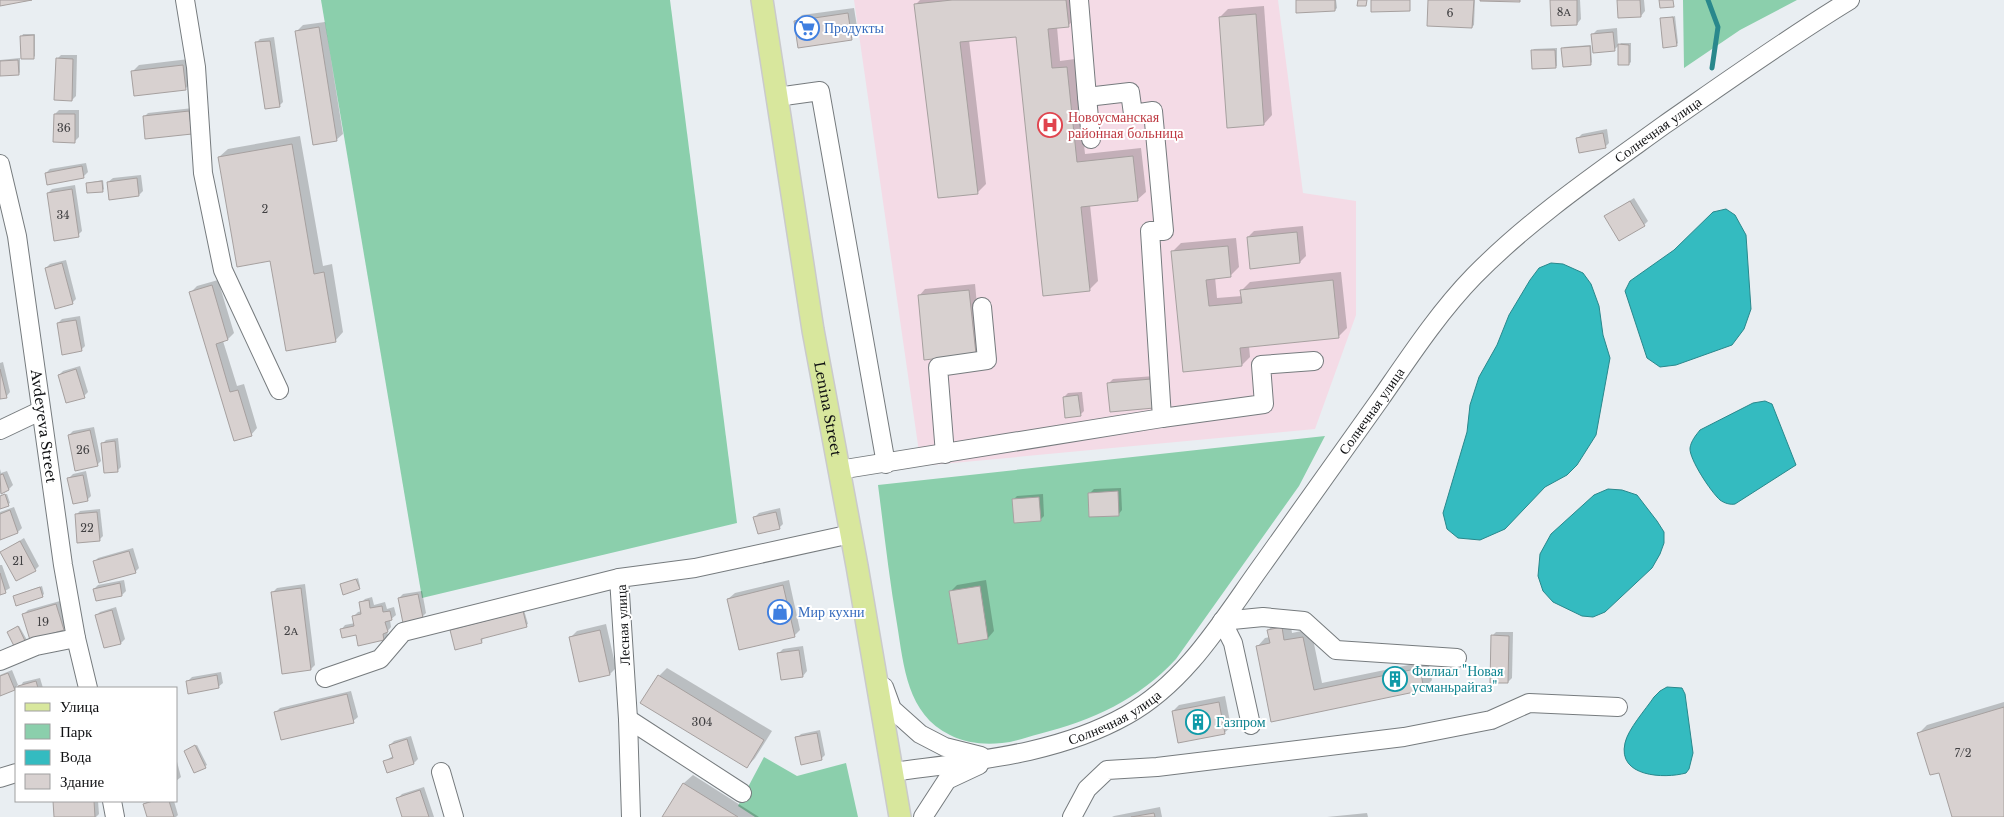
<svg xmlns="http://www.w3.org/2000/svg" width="2004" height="817" font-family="'Libre Baskerville',serif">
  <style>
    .medical { fill: #f4dbe6 }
    .green { fill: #8bcfac }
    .water { fill: #34bbc0; stroke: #29888c }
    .shadow { fill: #0003 }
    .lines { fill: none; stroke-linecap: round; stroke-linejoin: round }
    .stream { stroke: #29888c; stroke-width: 5 }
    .building { fill: #d8d1d0; stroke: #a6a09f }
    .minor-casing { stroke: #767b7e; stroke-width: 20 }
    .major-casing { stroke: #cacacb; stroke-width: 24 }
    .minor { stroke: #fff; stroke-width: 18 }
    .major { stroke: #d8e79d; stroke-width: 21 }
    .labels { text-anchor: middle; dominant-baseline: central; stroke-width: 4; stroke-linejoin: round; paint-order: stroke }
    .number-label { font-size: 11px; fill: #414042 }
    .shop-label { font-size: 14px; fill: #366cbe; stroke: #fff; text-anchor: start }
    .health-label { font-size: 14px; fill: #be3a42; stroke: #fff; text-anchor: start }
    .street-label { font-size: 14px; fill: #0f1012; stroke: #fff }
    .culture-label { font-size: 14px; fill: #0d838f; stroke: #fff; text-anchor: start }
  </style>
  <rect width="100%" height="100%" fill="#e9eef2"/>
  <polygon class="medical" points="854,0 1278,0 1303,193 1356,201 1356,315 1315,429 921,466"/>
  <g class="green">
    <polygon points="321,0 670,0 737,523 422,598"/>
    <polygon points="1683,0 1797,0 1740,30 1684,68"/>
    <path d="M 1325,436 L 1299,486 L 1176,659 C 1138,700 1093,720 1039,734 C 1027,737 1014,742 1002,743 C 984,745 966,743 950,735 C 907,714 904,667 897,624 C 889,578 884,531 878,485 Z"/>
    <polygon points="764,757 797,776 846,763 858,817 755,817 738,806"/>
  </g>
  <g class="water">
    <polygon points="1726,209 1735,215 1746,235 1751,309 1744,329 1732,345 1676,365 1660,367 1647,358 1625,291 1630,281 1674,250 1713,212"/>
    <polygon points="1551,263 1563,264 1583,273 1591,284 1599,306 1603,335 1610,358 1596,435 1577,465 1567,475 1545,487 1505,529 1480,540 1458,538 1447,529 1443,513 1467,432 1470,405 1479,377 1497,345 1509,315 1530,280 1539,268"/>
    <path d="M 1765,401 L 1772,404 L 1796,465 L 1735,504 C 1730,505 1724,503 1720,500 C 1711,492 1689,459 1690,448 C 1691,441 1696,435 1700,430 L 1753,403 Z"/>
    <polygon points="1608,489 1622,490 1637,495 1657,521 1664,532 1664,543 1660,554 1652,568 1605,612 1593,617 1582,616 1553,602 1543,591 1538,576 1540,554 1551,534 1594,495"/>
    <path d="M 1667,687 L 1682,688 L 1685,694 L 1693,753 L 1689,769 L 1686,773 C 1664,779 1617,777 1625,743 C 1628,729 1646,709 1654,697 L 1660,691 Z"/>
  </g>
  <g class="shadow">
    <polygon points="920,0 1075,0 1076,17 1068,26 1057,27 1060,61 1075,59 1085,154 1141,148 1146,192 1137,200 1090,205 1098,281 1090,289 1017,36 969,40 986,184 977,193 915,5"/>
    <polygon points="1297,0 1336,0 1337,8 1335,10"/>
    <polygon points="1429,0 1475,0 1474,25 1472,27"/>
    <polygon points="1552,0 1580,0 1581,19 1577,24"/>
    <polygon points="1618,0 1644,0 1645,11 1641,16"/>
    <polygon points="1264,6 1272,115 1264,124 1220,17 1228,9"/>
    <polygon points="854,8 858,33 851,39 795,21 802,15"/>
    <polygon points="1675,16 1678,43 1676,45 1661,19"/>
    <polygon points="325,22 343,134 336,140 297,31 303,25"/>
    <polygon points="1617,28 1618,46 1614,50 1593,34 1597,30"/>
    <polygon points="23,34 35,34 35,56 33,58 22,36"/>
    <polygon points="274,37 283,102 279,106 256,43 260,39"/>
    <polygon points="1621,43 1631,43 1631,62 1629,64 1619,45"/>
    <polygon points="1591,45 1592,62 1590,64 1563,49 1564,47"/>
    <polygon points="1557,48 1557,66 1555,67 1533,50 1534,49"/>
    <polygon points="61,55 77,55 76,96 72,100 57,59"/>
    <polygon points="20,58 20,72 19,74 0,75 0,60"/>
    <polygon points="189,59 192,82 186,88 133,71 139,65"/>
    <polygon points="193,108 195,129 191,133 144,117 148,113"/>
    <polygon points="59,110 79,110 79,137 75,141 55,114"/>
    <polygon points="1607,129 1609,143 1605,147 1578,138 1582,134"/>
    <polygon points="300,136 323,266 332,264 343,332 335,341 271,259 219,157 228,149"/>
    <polygon points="86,163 88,172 84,176 46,173 50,169"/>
    <polygon points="141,175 143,191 139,195 108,182 113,178"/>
    <polygon points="103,180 104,189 102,191 87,183"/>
    <polygon points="75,185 82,231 78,235 48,193 52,189"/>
    <polygon points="1634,198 1648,221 1644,225 1606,216"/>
    <polygon points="1303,226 1306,256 1300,262 1248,237 1254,231"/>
    <polygon points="1236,238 1239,267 1230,276 1215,277 1217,298 1242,296 1242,290 1250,282 1341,272 1347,328 1338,337 1249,346 1250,357 1242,365 1172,252 1181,243"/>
    <polygon points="66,260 76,299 72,303 46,268 50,264"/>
    <polygon points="218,280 234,333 228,339 223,341 237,386 244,384 257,428 251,435 234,440 191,292 197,286"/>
    <polygon points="975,284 981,347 975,353 919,296 925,289"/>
    <polygon points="80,316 85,346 81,350 58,323 62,319"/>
    <polygon points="3,362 10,392 6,397 0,398 0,363"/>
    <polygon points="80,366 88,392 84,396 59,375 63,371"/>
    <polygon points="1155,376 1153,407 1109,383 1113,379"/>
    <polygon points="1082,392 1084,411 1080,415 1064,397 1068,393"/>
    <polygon points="94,427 101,461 97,465 69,435 73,431"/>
    <polygon points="118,438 121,467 117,471 102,444 106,440"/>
    <polygon points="0,469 1,473 7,471 13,485 9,489 0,493"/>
    <polygon points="86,471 91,496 87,500 69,478 73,474"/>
    <polygon points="1121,488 1122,510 1118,515 1090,493 1094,489"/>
    <polygon points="7,494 10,503 0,508 0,496"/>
    <polygon points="1043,494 1044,516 1040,520 1013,500 1017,496"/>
    <polygon points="14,507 22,528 18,532 0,539 0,512"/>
    <polygon points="780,508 783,524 779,528 755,517 759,513"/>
    <polygon points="100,509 103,536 99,540 76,515 80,511"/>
    <polygon points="24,538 39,566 35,570 2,552"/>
    <polygon points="133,548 139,568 135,572 94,562 98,558"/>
    <polygon points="0,565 2,565 10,588 0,594"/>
    <polygon points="358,578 360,586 359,588 341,585"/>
    <polygon points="124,580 126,591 122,595 94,589 98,585"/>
    <polygon points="789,580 800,630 794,636 728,599 735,593"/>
    <polygon points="986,580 994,631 988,638 951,591 957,585"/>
    <polygon points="305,584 315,665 311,669 273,592 277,588"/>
    <polygon points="42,586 44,594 42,596 14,596"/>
    <polygon points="422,591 426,613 422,617 399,598 403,594"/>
    <polygon points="372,597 374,605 385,602 387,609 394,607 396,615 390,620 391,627 387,632 388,635 384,639 341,630 345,625 355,623 354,616 358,612 362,611 361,603 365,599"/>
    <polygon points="60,601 67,625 63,629 24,614 28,610"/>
    <polygon points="116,607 125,639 121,643 96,616 100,612"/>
    <polygon points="524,610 528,624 526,625 483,637 482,642 456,648 452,630 453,629"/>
    <polygon points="1290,619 1292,633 1311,629 1322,683 1428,661 1432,680 1424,689 1272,720 1257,647 1265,638 1270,637 1268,630 1277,622"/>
    <polygon points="606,624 616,668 610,674 571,637 577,631"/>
    <polygon points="19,626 27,640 25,641 8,632"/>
    <polygon points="1496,632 1513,632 1512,678 1508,682 1492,636"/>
    <polygon points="803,646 807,671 803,676 779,653 783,649"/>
    <polygon points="667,668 772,731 755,758 747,767 659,676"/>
    <polygon points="12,670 18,685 14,689 0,695 0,675"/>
    <polygon points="221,672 223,683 218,687 188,681 192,677"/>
    <polygon points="40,678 43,688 20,688 23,682"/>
    <polygon points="351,691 358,717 353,721 276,712 280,708"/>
    <polygon points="1225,696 1231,727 1224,733 1173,711 1179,705"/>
    <polygon points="2004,702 2004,817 1953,817 1940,771 1918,734 1927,725"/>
    <polygon points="820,730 825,755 821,759 797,738 801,734"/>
    <polygon points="411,736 418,759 414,763 388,771 385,761 393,756 390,745 394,741"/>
    <polygon points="197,745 207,765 195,772 187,750"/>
    <polygon points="176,758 181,777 176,781"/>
    <polygon points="693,775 759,817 663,817 684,783"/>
    <polygon points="424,787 434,817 404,817 398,798 402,794"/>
    <polygon points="54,801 98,801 99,814 96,817 55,817"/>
    <polygon points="148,801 174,801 178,815 176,817 148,817 144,804"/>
    <polygon points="1160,807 1162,817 1112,817 1114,816"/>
    <polygon points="1367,813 1368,817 1327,817"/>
  </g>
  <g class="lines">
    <polyline class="stream" points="1708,0 1718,27 1712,68"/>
  </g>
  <g class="building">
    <polygon points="0,0 32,0 0,6"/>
    <polygon points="952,0 1066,0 1069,27 1048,29 1052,68 1067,67 1077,162 1133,156 1138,201 1081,207 1090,291 1043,296 1016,37 960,42 978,194 938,198 914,4"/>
    <polygon points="1296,0 1335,0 1335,11 1296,13"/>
    <polygon points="1358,0 1367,0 1366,6 1357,6"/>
    <polygon points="1371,0 1410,0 1410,11 1371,12"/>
    <polygon points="1428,0 1474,0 1472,28 1427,26"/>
    <polygon points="1480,0 1520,0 1520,2 1480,1"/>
    <polygon points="1550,0 1577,0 1577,25 1551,26"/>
    <polygon points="1617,0 1640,0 1641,17 1618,18"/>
    <polygon points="1659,0 1673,0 1674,7 1660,8"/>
    <polygon points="848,13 852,40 798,48 794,21"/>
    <polygon points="1256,14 1264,125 1227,128 1219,17"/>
    <polygon points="1673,17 1677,46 1663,48 1660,18"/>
    <polygon points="319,27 337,141 313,145 295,31"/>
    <polygon points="1613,32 1615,51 1593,53 1591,34"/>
    <polygon points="34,35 34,59 21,59 20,36"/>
    <polygon points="270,41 280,107 265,109 255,42"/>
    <polygon points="1618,44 1629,45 1629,65 1618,65"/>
    <polygon points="1590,46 1591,65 1563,67 1561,48"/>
    <polygon points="1531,50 1555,50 1556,68 1532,69"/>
    <polygon points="56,58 73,59 72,101 54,100"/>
    <polygon points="18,60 19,75 0,76 0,61"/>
    <polygon points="183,65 186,90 134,96 131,71"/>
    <polygon points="189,111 192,134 145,139 143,116"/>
    <polygon points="54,114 75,114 75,143 53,142"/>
    <polygon points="1603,133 1606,148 1579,153 1576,138"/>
    <polygon points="292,144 314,274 324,272 336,342 286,351 270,261 237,267 218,157"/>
    <polygon points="82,166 84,178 47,185 45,173"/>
    <polygon points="137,178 139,196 109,200 107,182"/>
    <polygon points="102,181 103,192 87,193 86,183"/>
    <polygon points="72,189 79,237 54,241 47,193"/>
    <polygon points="1630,201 1645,226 1619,241 1604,216"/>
    <polygon points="1297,232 1300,263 1250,269 1247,237"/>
    <polygon points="1228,246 1231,277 1206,280 1209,306 1242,303 1240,290 1333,280 1339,338 1240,348 1242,366 1183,372 1171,251"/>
    <polygon points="62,263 73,304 55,309 45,268"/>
    <polygon points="212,285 228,340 216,344 230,392 238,390 252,436 234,441 189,292"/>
    <polygon points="969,290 976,354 924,360 918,295"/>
    <polygon points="76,320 82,351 62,355 57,323"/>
    <polygon points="0,369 7,398 0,399"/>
    <polygon points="76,369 85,398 66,403 58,375"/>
    <polygon points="1151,379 1154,408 1110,412 1107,383"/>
    <polygon points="1078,395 1081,416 1065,418 1063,397"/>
    <polygon points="90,430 98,466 75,471 68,435"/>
    <polygon points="115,441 118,472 104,473 101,443"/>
    <polygon points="3,474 9,490 1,494 0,475"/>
    <polygon points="83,475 88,501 73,504 67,478"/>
    <polygon points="1118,491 1119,516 1089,517 1088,493"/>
    <polygon points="5,494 9,506 0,509 0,496"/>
    <polygon points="1039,497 1041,521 1014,523 1012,499"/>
    <polygon points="10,510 18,533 0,540 0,514"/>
    <polygon points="97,512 100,541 77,543 75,514"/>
    <polygon points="776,512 780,529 758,534 753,517"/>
    <polygon points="20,541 36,571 16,581 0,552"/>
    <polygon points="129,551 136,573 99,583 93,561"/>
    <polygon points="0,573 6,593 0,595"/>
    <polygon points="356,579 360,589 343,595 340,584"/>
    <polygon points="120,583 122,596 96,601 93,589"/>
    <polygon points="783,585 795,637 739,650 727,599"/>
    <polygon points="980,586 988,639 958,644 949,591"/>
    <polygon points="40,587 43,597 16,606 13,596"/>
    <polygon points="301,588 311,670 282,674 271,592"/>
    <polygon points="418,594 423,618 403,623 398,598"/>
    <polygon points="369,600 370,608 382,606 383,612 390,611 392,620 385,622 388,632 383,634 384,640 358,646 356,635 342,638 340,629 354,626 352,616 361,614 359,602"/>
    <polygon points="56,604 64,630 30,640 22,614"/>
    <polygon points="112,610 121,644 104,648 95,615"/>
    <polygon points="523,611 527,627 481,639 482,643 455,650 450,630"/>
    <polygon points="18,626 26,643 15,648 7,632"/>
    <polygon points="1282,627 1284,640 1303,637 1314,690 1420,668 1424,690 1271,722 1256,646 1270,643 1267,630"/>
    <polygon points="600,630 610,675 579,682 569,637"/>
    <polygon points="1491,635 1509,636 1508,683 1490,683"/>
    <polygon points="799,650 803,677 781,680 777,653"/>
    <polygon points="8,673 15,690 0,696 0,676"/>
    <polygon points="217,675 219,688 188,694 186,681"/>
    <polygon points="658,675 764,740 747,768 640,703"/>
    <polygon points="36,681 38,688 18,688 18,686"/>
    <polygon points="347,694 354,723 281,740 274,712"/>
    <polygon points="1219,702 1225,734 1178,743 1172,711"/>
    <polygon points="2004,707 2004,817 1952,817 1939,773 1930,775 1917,733"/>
    <polygon points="817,733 822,760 801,765 795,737"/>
    <polygon points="407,739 414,764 387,773 383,761 393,758 389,745"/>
    <polygon points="195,745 206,768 194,773 184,751"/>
    <polygon points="683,783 738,817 662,817"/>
    <polygon points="420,790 429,817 402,817 396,798"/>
    <polygon points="53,801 94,801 95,817 54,817"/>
    <polygon points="153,801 169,801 174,817 147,817 143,804"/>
    <polygon points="1154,813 1155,817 1131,817"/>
  </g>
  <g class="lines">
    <defs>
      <g id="minor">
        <polyline points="185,0 196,67 203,173 223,270 279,390"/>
        <polyline points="777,97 820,91 886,464"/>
        <polyline points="1087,97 1091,139"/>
        <path id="s1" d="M 0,164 L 17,236 L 63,565 L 76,638 L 88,688"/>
        <polyline points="1162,418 1264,404 1261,365 1314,361"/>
        <polyline points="0,430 40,411"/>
        <polyline points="945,454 938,367 987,360 982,307"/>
        <polyline points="839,470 1162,418 1150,231 1164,231 1153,111 1133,114 1130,92 1087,97 1079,0"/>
        <polyline points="0,661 36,646 76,638"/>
        <polyline points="325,678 380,659 403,632 619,578"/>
        <polyline points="884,687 892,709 920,734 945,747 981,756"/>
        <polyline points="628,719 742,793"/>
        <polyline points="1251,725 1233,643 1222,621 1263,617 1304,621 1336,650 1457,658"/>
        <polyline points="441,772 454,817"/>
        <path id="s2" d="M 893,772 C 972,761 1056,755 1127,715 C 1183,684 1219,626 1255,575 C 1297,516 1339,457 1381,398 C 1410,356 1439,312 1474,276 C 1531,218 1599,172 1664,125 C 1726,82 1786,39 1850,0"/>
        <polyline points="0,778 16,773"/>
        <polyline points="112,801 115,817"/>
        <polyline points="631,817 628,719 619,578 695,568 851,534"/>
        <polyline points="923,817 947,780 979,765"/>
        <polyline points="1072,817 1087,789 1107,770 1157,767 1404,737 1491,720 1529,703 1618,707"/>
      </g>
      <g id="major">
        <path id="s3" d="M 762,0 L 813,330 L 857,566 L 900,817"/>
      </g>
    </defs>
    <use href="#minor" class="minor-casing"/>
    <use href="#major" class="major-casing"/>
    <use href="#minor" class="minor"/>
    <use href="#major" class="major"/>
  </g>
  <defs>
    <symbol id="supermarket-ring" viewBox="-11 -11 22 22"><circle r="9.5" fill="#fff" stroke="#3f7fe0" stroke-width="1.5"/><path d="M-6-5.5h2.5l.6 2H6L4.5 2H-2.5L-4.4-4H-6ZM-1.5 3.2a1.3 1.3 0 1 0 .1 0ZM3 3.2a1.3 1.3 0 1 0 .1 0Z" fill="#3f7fe0"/></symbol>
    <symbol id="hospital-ring" viewBox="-11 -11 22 22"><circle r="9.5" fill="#fff" stroke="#e0444e" stroke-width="1.5"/><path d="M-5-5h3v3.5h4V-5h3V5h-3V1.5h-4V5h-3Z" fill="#e0444e"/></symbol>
    <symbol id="shop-ring" viewBox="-11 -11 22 22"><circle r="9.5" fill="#fff" stroke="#3f7fe0" stroke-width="1.5"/><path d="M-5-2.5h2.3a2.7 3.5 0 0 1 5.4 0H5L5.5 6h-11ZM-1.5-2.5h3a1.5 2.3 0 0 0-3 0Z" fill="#3f7fe0"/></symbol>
    <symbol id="building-ring" viewBox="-11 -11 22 22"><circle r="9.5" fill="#fff" stroke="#0f9aa8" stroke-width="1.5"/><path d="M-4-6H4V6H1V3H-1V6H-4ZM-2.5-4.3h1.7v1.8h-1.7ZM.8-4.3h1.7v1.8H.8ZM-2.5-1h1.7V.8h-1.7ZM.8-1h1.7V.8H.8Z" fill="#0f9aa8"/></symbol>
  </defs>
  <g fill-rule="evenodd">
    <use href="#supermarket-ring" x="793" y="14" width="28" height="28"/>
    <use href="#hospital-ring" x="1036" y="111" width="28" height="28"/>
    <use href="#shop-ring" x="766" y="598" width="28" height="28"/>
    <use href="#building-ring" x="1381" y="665" width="28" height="28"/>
    <use href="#building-ring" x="1184" y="708" width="28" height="28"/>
  </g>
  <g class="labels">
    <g class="number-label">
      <text x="1564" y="12">8А</text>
      <text x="1450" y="13">6</text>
      <text x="64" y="128">36</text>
      <text x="265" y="209">2</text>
      <text x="63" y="215">34</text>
      <text x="83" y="450">26</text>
      <text x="87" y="528">22</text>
      <text x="18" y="561">21</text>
      <text x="43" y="622">19</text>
      <text x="291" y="631">2А</text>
      <text x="702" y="722">304</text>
      <text x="1963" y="753">7/2</text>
    </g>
    <g class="shop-label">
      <text x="824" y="28">Продукты</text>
      <text x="798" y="612">Мир кухни</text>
    </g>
    <g class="health-label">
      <text x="1068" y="117">Новоусманская<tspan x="1068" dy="16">районная больница</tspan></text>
    </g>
    <g class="street-label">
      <text stroke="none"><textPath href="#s2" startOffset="1040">Солнечная улица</textPath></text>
      <text stroke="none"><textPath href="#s3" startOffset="414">Lenina Street</textPath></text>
      <text stroke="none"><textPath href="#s2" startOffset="635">Солнечная улица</textPath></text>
      <text stroke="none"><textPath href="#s1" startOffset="266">Avdeyeva Street</textPath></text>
      <text transform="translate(623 625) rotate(-93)">Лесная улица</text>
      <text stroke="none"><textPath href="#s2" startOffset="230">Солнечная улица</textPath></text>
    </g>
    <g class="culture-label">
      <text x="1412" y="671">Филиал "Новая<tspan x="1412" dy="16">усманьрайгаз"</tspan></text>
      <text x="1216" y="722">Газпром</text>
    </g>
  </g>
  <rect x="15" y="687" width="162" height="115" fill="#ffffff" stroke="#9f9fa0"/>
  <rect x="25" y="703" width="25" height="8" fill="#d8e79d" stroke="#9f9fa0"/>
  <text x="60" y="712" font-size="15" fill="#0f1012">Улица</text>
  <rect x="25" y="724" width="25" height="15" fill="#8bcfac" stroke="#9f9fa0"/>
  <text x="60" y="737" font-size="15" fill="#0f1012">Парк</text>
  <rect x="25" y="750" width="25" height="15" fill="#34bbc0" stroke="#9f9fa0"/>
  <text x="60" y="762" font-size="15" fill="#0f1012">Вода</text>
  <rect x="25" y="774" width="25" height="15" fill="#d8d1d0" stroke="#9f9fa0"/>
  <text x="60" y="787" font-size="15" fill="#0f1012">Здание</text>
</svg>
